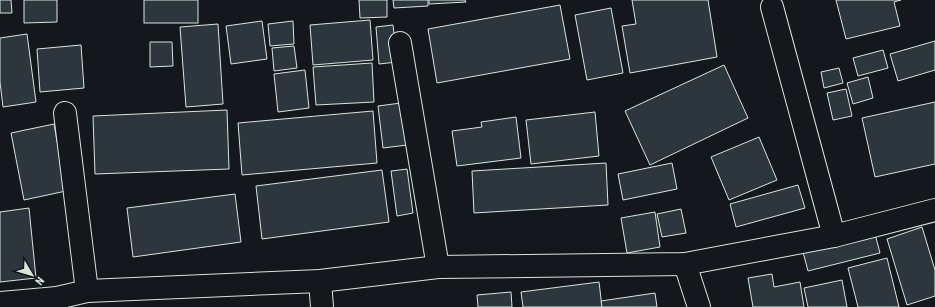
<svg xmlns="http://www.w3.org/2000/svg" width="935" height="307" font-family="'Roboto Condensed',sans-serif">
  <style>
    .building { fill: #2c363c; stroke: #d8e6dc }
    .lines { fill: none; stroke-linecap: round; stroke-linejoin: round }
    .minor-casing { stroke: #d8e6dc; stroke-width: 24 }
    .minor { stroke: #14181c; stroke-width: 22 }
  </style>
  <rect width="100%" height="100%" fill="#14181c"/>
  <g class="building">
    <polygon points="0,0 11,0 12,13 0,13"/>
    <polygon points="24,0 57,0 57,22 24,23"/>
    <rect x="144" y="0" width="54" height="23"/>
    <polygon points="359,0 387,0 387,17 360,18"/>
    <polygon points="393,0 428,0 428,6 394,8"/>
    <polygon points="429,0 465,0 466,2 429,4"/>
    <polygon points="632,0 708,0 717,57 630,73 622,26 636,24"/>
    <polygon points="836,0 901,0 894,2 900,26 846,39"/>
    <polygon points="560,5 570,59 437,83 428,29"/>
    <polygon points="611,8 623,73 587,80 575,15"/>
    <polygon points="370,20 373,60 313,65 310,25"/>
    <polygon points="262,21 267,59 231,64 226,26"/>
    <polygon points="293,21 294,44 270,46 268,24"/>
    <polygon points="218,24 223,104 186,107 180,27"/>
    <polygon points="393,25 397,62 379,64 376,27"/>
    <polygon points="27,34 36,102 3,107 0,82 0,38"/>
    <polygon points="935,41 935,70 898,81 890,54"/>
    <polygon points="150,42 172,42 173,66 150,67"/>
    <polygon points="81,45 84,88 40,92 37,49"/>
    <polygon points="294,46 297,68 274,71 272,48"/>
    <polygon points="883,50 888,68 858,76 853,58"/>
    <polygon points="372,63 374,102 316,105 313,67"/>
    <polygon points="724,65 748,118 650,165 625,111"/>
    <polygon points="839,68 843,83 824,88 821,72"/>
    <polygon points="305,70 309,108 278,112 274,74"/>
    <polygon points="868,77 873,98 853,104 847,83"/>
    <polygon points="846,89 852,116 833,120 827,93"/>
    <polygon points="935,102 935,164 875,177 862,118"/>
    <polygon points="401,103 407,145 383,148 378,106"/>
    <polygon points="227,110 229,169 95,174 93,116"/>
    <polygon points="373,111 377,163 242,175 238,123"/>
    <polygon points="595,112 599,156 531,164 526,120"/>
    <polygon points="516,117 521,158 457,166 452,131 482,127 481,122"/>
    <polygon points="54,124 66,191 24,200 11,133"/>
    <polygon points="759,137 777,180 729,200 711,157"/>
    <polygon points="606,163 608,205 474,213 472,171"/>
    <polygon points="672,163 677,189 623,200 618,174"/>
    <polygon points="407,169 413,213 397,216 391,171"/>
    <polygon points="382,170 389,222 262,239 256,186"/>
    <polygon points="798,185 805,208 736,227 730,204"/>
    <polygon points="235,194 241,242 133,257 127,208"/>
    <polygon points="29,208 36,278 0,282 0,212"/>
    <polygon points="681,209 686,233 662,237 657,214"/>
    <polygon points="655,212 660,247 627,253 621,218"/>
    <polygon points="922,227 935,270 935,296 907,305 887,239"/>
    <polygon points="875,234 880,253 808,271 803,252"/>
    <polygon points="887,258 899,307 858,307 848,268"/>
    <polygon points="772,274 774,287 800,282 804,307 753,307 748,278"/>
    <polygon points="842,280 847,307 808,307 804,288"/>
    <polygon points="599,282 602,307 523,307 521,292"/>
    <polygon points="511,292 512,307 478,307 477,295"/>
    <polygon points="655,293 657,307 602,307 601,301"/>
  </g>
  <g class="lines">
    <defs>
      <g id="minor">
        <polyline points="772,7 834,236"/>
        <polyline points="400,43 438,267"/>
        <polyline points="65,113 87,291"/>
        <polyline points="685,264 699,307"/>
        <polyline points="320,281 322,307"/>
        <polyline points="0,303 57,298"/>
        <polyline points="57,307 57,298 87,291 320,281 438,267 685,264 834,236 935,210"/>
      </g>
    </defs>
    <use href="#minor" class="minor-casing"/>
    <use href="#minor" class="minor"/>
  </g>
  <g transform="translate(32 275) rotate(128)" stroke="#14181c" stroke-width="3" paint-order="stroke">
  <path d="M0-3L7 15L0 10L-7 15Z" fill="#d8e6dc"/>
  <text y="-6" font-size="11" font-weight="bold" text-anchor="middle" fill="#d8e6dc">N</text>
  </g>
</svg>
